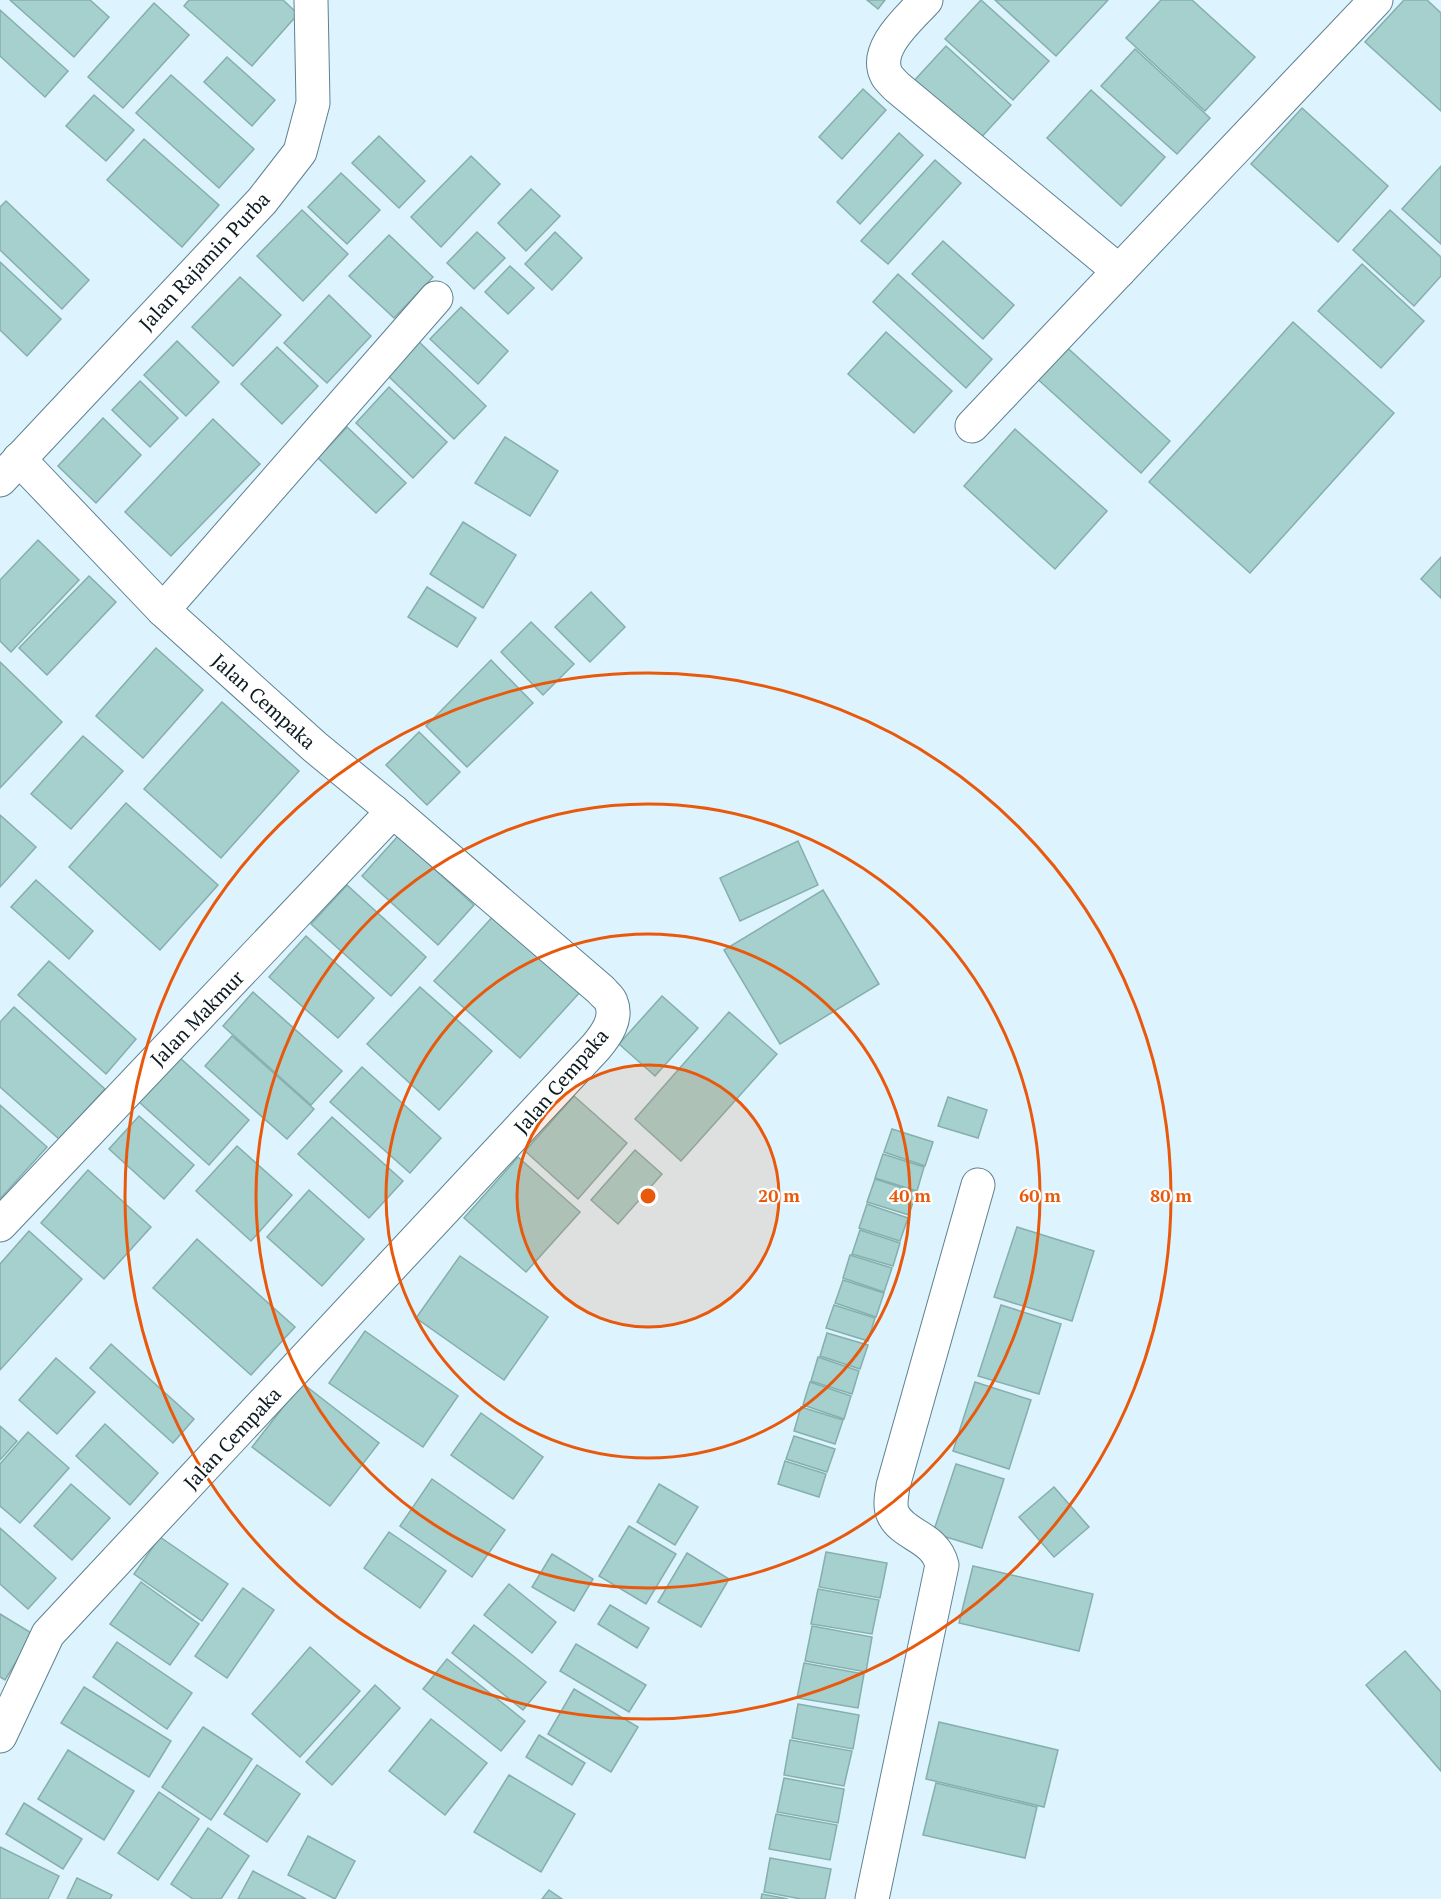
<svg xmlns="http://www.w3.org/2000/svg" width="1441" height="1899" font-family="'PT Serif',serif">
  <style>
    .building { fill: #a5d0ce; stroke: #85afad; stroke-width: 1.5 }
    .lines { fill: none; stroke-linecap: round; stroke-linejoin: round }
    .street-casing { stroke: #5e8190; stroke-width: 35 }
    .street { stroke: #fff; stroke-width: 33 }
    .ring { fill: none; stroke: #e8590c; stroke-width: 3 }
    .labels { text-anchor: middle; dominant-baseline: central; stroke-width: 4.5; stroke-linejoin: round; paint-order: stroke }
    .street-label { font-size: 20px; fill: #0c1b21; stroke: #fff }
    .centre { fill: #e8590c; stroke: #fff; stroke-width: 3 }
    .ring-label { font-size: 18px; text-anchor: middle; font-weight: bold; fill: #e8590c; stroke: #fff; stroke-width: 4.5; stroke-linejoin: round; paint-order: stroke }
  </style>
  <rect width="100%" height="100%" fill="#ddf3fd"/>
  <g class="building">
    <polygon points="10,0 90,0 109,17 74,57"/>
    <polygon points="189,0 283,0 298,14 252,66 184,6"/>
    <polygon points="867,0 885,0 878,9"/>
    <polygon points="981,0 1049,61 1013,100 945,39"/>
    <polygon points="995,0 1108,0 1056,56"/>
    <polygon points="1161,0 1192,0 1255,57 1205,111 1126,38"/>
    <polygon points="1404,0 1427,0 1441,13 1441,111 1365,42"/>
    <polygon points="154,3 189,35 123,108 88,77"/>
    <polygon points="0,10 68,71 45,97 0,56"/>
    <polygon points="946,46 1011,105 977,142 912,83"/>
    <polygon points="1135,49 1210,118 1177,154 1101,86"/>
    <polygon points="227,57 275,100 252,126 204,82"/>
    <polygon points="171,75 254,149 219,188 136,113"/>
    <polygon points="863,89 886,110 842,159 819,137"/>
    <polygon points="1091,90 1165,157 1121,206 1047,138"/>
    <polygon points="94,95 134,130 106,161 66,126"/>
    <polygon points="1302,108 1388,186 1338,242 1251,164"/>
    <polygon points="899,133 923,155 860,224 837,202"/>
    <polygon points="379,136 425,181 399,208 352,163"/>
    <polygon points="144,139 219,205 182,247 107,180"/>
    <polygon points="471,156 500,184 441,247 411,217"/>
    <polygon points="935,160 961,183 888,264 861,241"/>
    <polygon points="1441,166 1441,244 1402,209"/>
    <polygon points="341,173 380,210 347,244 308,207"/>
    <polygon points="531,189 560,216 526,251 498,223"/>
    <polygon points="6,201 89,280 62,309 0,250 0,207"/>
    <polygon points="302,210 348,254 303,301 257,256"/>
    <polygon points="1390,210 1441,257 1441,276 1414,306 1353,250"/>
    <polygon points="477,232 505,258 474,289 447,263"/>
    <polygon points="555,232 582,258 552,290 525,264"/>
    <polygon points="389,235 433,277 394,318 349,276"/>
    <polygon points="943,241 1014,305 983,339 912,274"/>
    <polygon points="0,262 61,319 27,356 0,330"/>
    <polygon points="1362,264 1424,321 1381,368 1318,311"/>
    <polygon points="510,266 534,288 508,314 485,292"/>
    <polygon points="898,274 992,359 966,388 873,302"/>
    <polygon points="240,277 281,315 233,366 192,327"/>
    <polygon points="329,295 371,336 327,383 284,343"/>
    <polygon points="461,307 508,351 478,384 430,339"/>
    <polygon points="1293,322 1394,413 1250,573 1149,482"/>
    <polygon points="886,332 952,391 914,433 848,374"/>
    <polygon points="416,339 486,406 454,439 384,372"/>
    <polygon points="177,341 219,382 186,416 144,375"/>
    <polygon points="1061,342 1170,441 1141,473 1032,374"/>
    <polygon points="277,347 318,386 282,424 241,384"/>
    <polygon points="140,381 178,418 150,447 112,410"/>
    <polygon points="389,387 447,442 413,478 356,423"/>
    <polygon points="103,418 141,455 96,503 58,466"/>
    <polygon points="213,419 260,464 171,556 125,512"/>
    <polygon points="347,427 406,483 376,513 318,458"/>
    <polygon points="1015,429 1107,511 1055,569 964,486"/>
    <polygon points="505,437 558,471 530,516 475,483"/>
    <polygon points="463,522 516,555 483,608 430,574"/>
    <polygon points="38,540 79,580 11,652 0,641 0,580"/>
    <polygon points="1441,557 1441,598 1421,579"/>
    <polygon points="89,576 116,602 47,675 19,648"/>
    <polygon points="427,587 476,618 457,647 408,617"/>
    <polygon points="591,592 625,627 590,662 555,627"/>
    <polygon points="531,622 574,664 543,695 501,652"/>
    <polygon points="156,648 203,690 143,758 96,716"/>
    <polygon points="491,660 533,703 467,767 426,726"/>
    <polygon points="0,662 62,722 0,788"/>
    <polygon points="222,702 299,771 221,858 144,789"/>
    <polygon points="419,732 460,772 427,805 386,765"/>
    <polygon points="83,736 123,771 71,829 31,794"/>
    <polygon points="126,803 218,885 160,950 69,867"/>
    <polygon points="0,815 36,847 0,887"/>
    <polygon points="398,836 474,905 438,945 362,876"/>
    <polygon points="798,841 818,885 740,921 720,878"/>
    <polygon points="36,880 93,931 69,959 11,907"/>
    <polygon points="347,885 426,957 391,996 311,924"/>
    <polygon points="823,890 879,984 780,1044 724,950"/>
    <polygon points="496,913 582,990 520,1058 434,981"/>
    <polygon points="306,936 374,998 338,1038 269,977"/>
    <polygon points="49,961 136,1039 106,1074 18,995"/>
    <polygon points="420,987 492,1051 439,1110 367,1044"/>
    <polygon points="253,992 342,1071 311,1105 223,1026"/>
    <polygon points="662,996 698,1028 655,1076 619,1044"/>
    <polygon points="14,1007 105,1089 59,1139 0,1087 0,1022"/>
    <polygon points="729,1012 777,1054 681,1161 635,1119"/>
    <polygon points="232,1036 314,1109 287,1139 205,1066"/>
    <polygon points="179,1057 249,1120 209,1165 139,1102"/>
    <polygon points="362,1067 441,1138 410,1173 330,1102"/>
    <polygon points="574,1096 627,1143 578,1199 525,1151"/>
    <polygon points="948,1097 987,1110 978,1138 938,1126"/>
    <polygon points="0,1105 47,1147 0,1199"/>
    <polygon points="139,1116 194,1165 164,1199 109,1149"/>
    <polygon points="332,1117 403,1181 369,1218 298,1154"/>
    <polygon points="892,1129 933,1142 925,1166 884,1152"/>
    <polygon points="237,1146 292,1195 251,1241 196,1191"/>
    <polygon points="635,1150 662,1174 618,1224 591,1200"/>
    <polygon points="883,1154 924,1167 917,1191 875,1178"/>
    <polygon points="518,1157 580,1212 526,1272 464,1218"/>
    <polygon points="88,1170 151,1227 104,1279 41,1223"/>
    <polygon points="875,1179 916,1192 909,1215 867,1202"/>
    <polygon points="309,1190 364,1239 322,1286 267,1237"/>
    <polygon points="867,1204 908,1218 900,1241 859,1228"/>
    <polygon points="1017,1227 1094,1251 1072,1321 994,1297"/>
    <polygon points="860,1230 900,1243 893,1266 852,1254"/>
    <polygon points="29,1231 82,1279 0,1370 0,1264"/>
    <polygon points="197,1239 295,1327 251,1375 153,1288"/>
    <polygon points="850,1255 892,1268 884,1292 843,1278"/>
    <polygon points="460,1256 548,1317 504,1380 416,1318"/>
    <polygon points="843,1280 884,1293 876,1317 835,1303"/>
    <polygon points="834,1305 875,1318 868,1341 826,1328"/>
    <polygon points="1001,1305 1061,1324 1039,1394 978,1376"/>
    <polygon points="365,1331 458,1396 423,1447 329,1383"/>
    <polygon points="827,1333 868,1345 860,1369 820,1356"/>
    <polygon points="111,1344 194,1419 173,1443 90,1368"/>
    <polygon points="818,1357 859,1371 852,1394 811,1381"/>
    <polygon points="56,1358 95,1392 57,1434 19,1400"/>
    <polygon points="810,1382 851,1396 844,1419 803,1405"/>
    <polygon points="975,1382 1031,1400 1009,1469 953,1451"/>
    <polygon points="302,1383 379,1443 330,1506 252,1447"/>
    <polygon points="801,1407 843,1420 835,1444 794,1431"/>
    <polygon points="481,1413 543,1457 513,1499 451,1455"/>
    <polygon points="105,1424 158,1473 130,1505 76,1456"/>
    <polygon points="0,1426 17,1441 0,1460"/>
    <polygon points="28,1432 69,1468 20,1523 0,1506 0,1464"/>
    <polygon points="794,1436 835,1449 827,1472 786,1459"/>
    <polygon points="785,1461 826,1474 819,1497 778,1484"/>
    <polygon points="956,1464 1004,1479 982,1548 933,1533"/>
    <polygon points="432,1479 505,1530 472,1577 400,1526"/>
    <polygon points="71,1484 110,1518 72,1560 34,1526"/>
    <polygon points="659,1484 698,1507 675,1545 637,1522"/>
    <polygon points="1054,1487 1089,1527 1054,1557 1019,1517"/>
    <polygon points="629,1526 676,1554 646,1604 599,1576"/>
    <polygon points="0,1528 56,1578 28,1609 0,1584"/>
    <polygon points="389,1532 446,1571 420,1608 364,1568"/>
    <polygon points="160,1537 228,1584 202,1621 134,1574"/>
    <polygon points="826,1552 887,1563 880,1598 819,1587"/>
    <polygon points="687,1553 729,1579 701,1627 658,1602"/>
    <polygon points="552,1554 593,1579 574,1611 532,1587"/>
    <polygon points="973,1566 1093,1594 1079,1651 959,1623"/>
    <polygon points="141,1582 199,1624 170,1665 110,1624"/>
    <polygon points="509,1584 556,1622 532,1653 484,1615"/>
    <polygon points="243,1588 274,1610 227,1678 195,1656"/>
    <polygon points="818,1589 879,1600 872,1634 811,1624"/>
    <polygon points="610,1605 649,1628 637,1648 598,1624"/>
    <polygon points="0,1614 33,1634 5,1680 0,1677"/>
    <polygon points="474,1625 546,1682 523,1710 452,1653"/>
    <polygon points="812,1626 872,1637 866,1672 805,1661"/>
    <polygon points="117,1642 192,1693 167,1729 93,1677"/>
    <polygon points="576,1644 646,1685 629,1712 560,1671"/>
    <polygon points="310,1647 360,1691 300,1757 252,1714"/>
    <polygon points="1405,1651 1441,1692 1441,1771 1366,1685"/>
    <polygon points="447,1659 525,1721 501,1751 423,1689"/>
    <polygon points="804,1663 864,1674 858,1708 797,1698"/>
    <polygon points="375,1685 400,1708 332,1785 306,1762"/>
    <polygon points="84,1687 171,1741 149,1777 61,1723"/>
    <polygon points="574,1689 638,1727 611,1772 548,1734"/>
    <polygon points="798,1704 859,1715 853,1749 792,1738"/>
    <polygon points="431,1719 487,1763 445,1815 389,1771"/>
    <polygon points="939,1722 1058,1750 1044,1807 926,1779"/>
    <polygon points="203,1727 252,1759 211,1820 162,1787"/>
    <polygon points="539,1735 585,1763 572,1785 526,1757"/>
    <polygon points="790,1740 852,1751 844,1786 784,1775"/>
    <polygon points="68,1750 134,1791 104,1840 38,1799"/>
    <polygon points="257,1765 300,1794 267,1842 224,1814"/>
    <polygon points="509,1775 575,1814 541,1872 474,1832"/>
    <polygon points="784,1778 844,1789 838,1823 777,1812"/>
    <polygon points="936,1783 1037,1807 1025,1858 923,1835"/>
    <polygon points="159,1792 199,1819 158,1880 118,1853"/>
    <polygon points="24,1803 82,1839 63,1869 6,1834"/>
    <polygon points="776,1814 837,1825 830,1860 769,1849"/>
    <polygon points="208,1828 249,1856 221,1899 193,1899 171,1884"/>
    <polygon points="308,1836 355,1861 335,1899 288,1875"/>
    <polygon points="0,1847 59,1876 48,1899 0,1899"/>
    <polygon points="770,1858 831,1869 825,1899 801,1899 764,1892"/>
    <polygon points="253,1871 306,1899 238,1899"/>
    <polygon points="77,1878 112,1895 110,1899 67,1899"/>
    <polygon points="549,1890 562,1899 542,1899"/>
    <polygon points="762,1894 788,1899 761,1899"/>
  </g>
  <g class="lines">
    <defs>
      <g id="street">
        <path d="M 926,0 C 910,18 872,49 887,76 C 890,80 894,84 897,87 L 1119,271"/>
        <polyline points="972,426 1376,0"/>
        <polyline points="0,480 262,201 300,152 313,103 311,0"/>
        <polyline points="163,610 436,298"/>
        <polyline points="0,1225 393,811"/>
        <path d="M 0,1736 L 48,1634 L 596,1047 C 606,1035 618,1019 611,1002 C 610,998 604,994 601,990 L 393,811 L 315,747 L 163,610 L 19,459"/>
        <path d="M 872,1899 L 942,1565 C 935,1536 903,1536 893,1514 C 889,1505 892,1494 893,1486 L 978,1185"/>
      </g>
    </defs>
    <use href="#street" class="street-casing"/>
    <use href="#street" class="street"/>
  </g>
  <circle cx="648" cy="1196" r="131" fill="#e8590c" fill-opacity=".12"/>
  <g class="ring">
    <circle cx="648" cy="1196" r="131"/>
    <circle cx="648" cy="1196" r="262"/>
    <circle cx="648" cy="1196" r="392"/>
    <circle cx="648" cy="1196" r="523"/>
  </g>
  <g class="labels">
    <g class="street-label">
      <text transform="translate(204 261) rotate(-47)">Jalan Rajamin Purba</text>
      <text transform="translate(264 701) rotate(42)">Jalan Cempaka</text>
      <text transform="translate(197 1018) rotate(-46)">Jalan Makmur</text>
      <text transform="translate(561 1081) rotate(-49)">Jalan Cempaka</text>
      <text transform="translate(232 1438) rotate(-47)">Jalan Cempaka</text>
    </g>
  </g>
  <circle cx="648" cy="1196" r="9" class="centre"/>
  <g class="ring-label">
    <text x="779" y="1202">20 m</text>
    <text x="910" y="1202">40 m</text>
    <text x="1040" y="1202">60 m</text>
    <text x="1171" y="1202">80 m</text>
  </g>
</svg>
